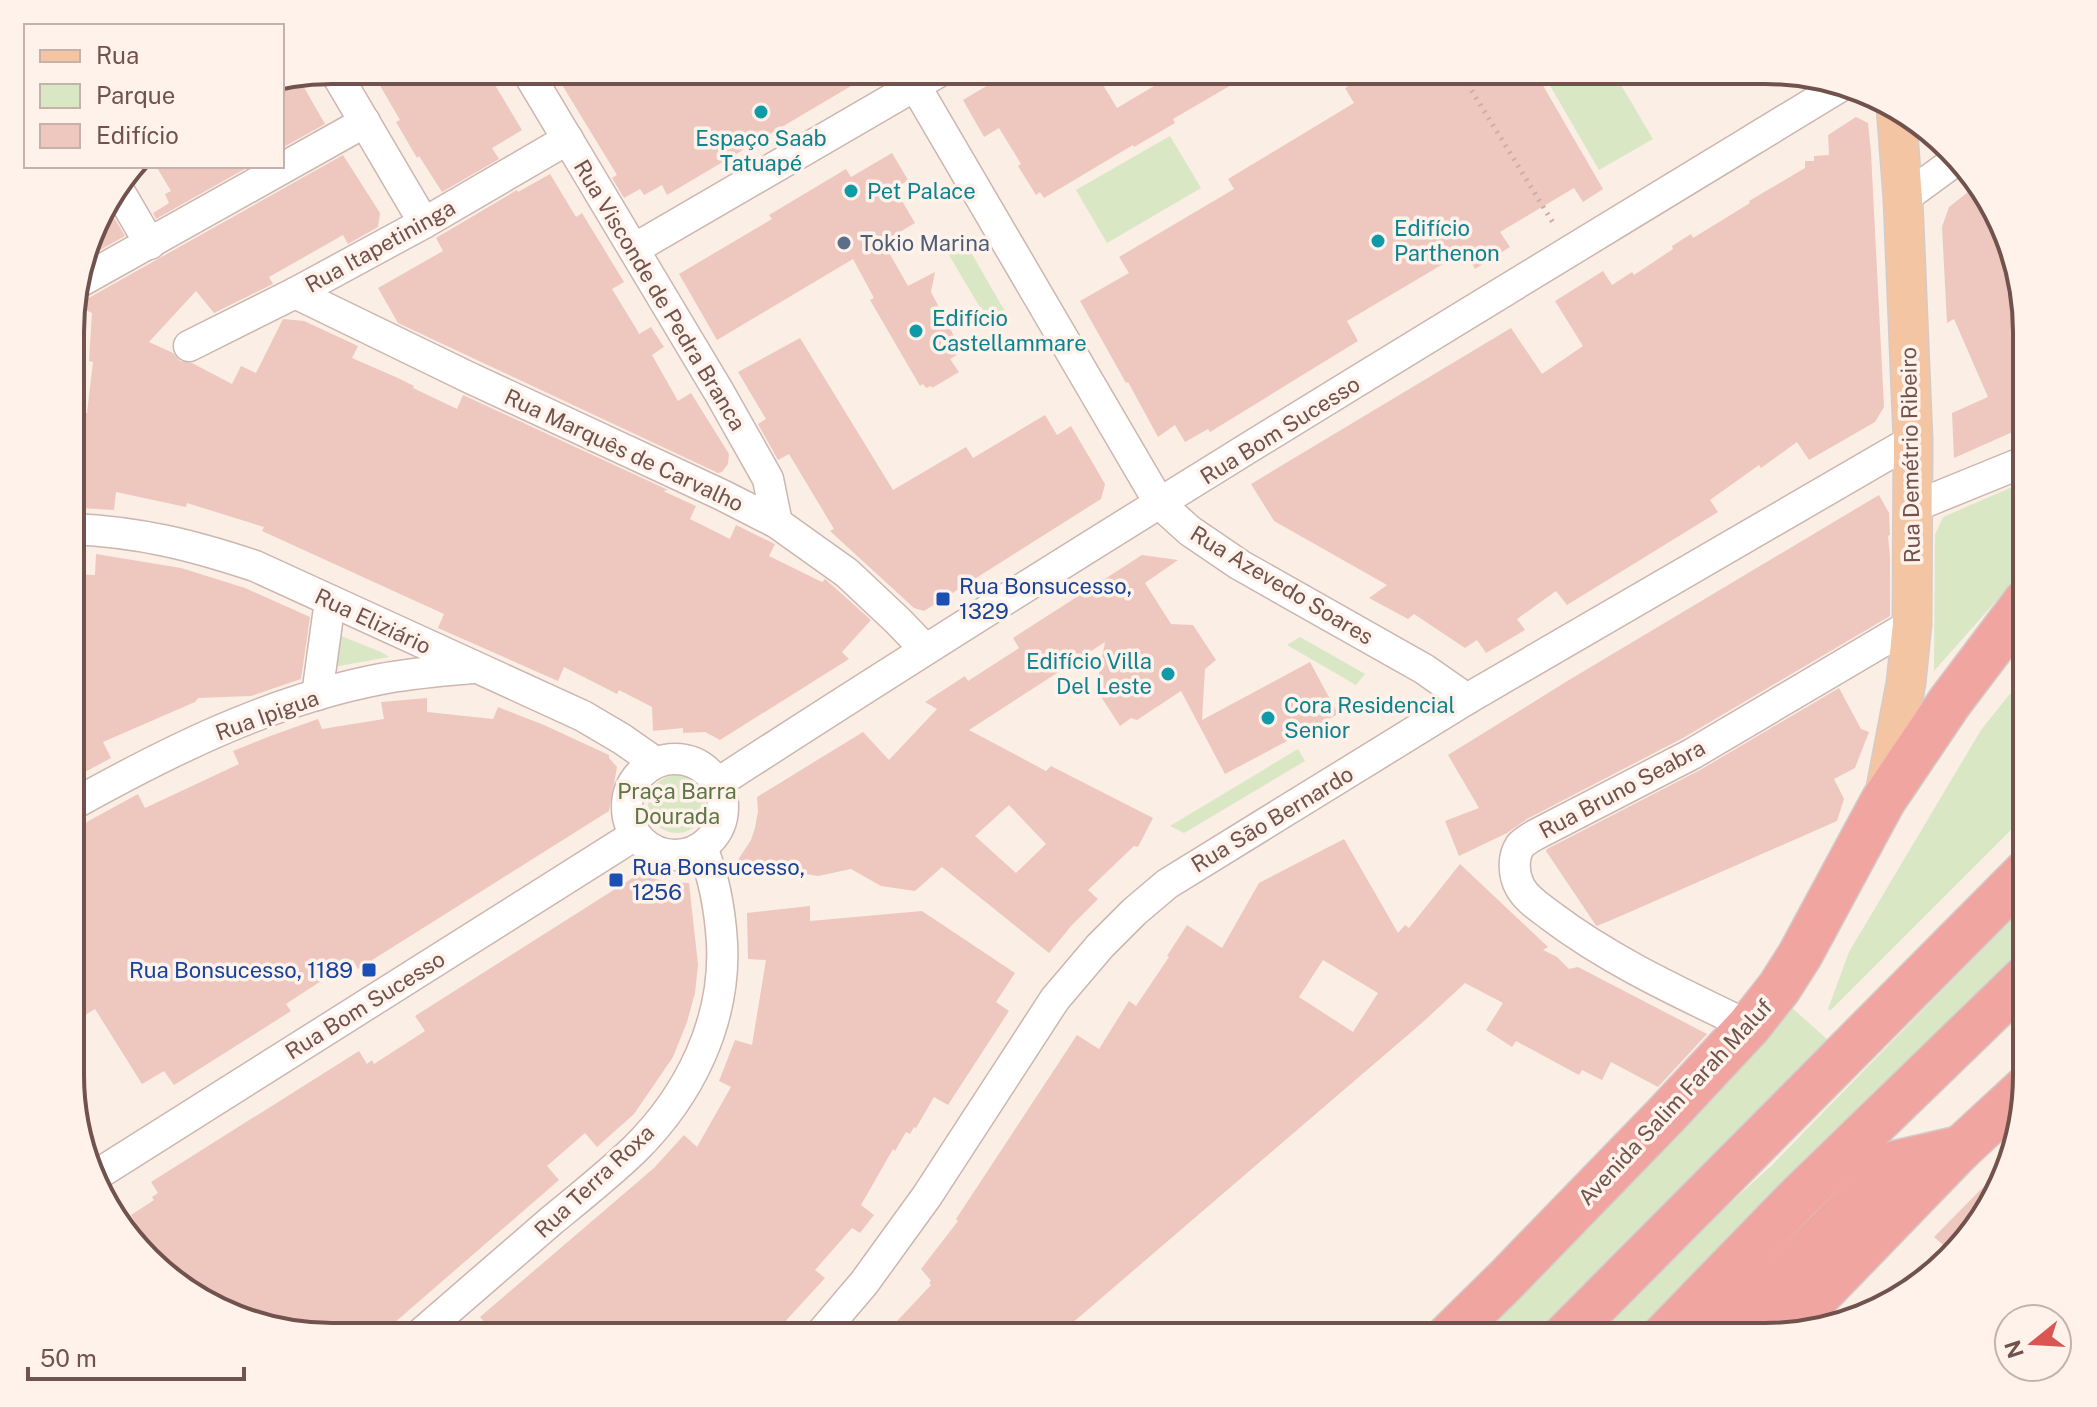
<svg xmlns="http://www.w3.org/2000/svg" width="2097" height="1407" font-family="'Public Sans',sans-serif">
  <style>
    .green { fill: #d9e7c4 }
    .building { fill: #eec8be; fill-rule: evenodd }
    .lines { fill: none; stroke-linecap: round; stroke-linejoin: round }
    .minor-casing { stroke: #cdb6af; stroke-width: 33 }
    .major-casing { stroke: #d4cbc9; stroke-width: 41 }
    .highway-casing { stroke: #d4cbc9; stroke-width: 47 }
    .path { stroke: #d2aba2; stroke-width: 5; stroke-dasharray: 2 6; stroke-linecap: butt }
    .minor { stroke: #fff; stroke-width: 30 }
    .major { stroke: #f4c5a2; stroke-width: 38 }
    .highway { stroke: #f0a5a0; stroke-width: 44 }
    .culture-dot { fill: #0f9aa8; stroke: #fef2eb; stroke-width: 3 }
    .service-dot { fill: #5c6f8a; stroke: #fef2eb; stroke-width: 3 }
    .transit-dot { fill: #1a4fb4; stroke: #fef2eb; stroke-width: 3 }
    .labels { text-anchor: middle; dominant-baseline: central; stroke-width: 7; stroke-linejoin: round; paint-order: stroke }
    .culture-label { font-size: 22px; fill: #0d838f; stroke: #fef2eb; text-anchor: start }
    .service-label { font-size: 22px; fill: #4e5e75; stroke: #fef2eb; text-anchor: start }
    .street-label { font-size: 22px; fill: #71524c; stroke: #fef2eb }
    .transit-label { font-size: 22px; fill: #164399; stroke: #fef2eb; text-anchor: start }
    .park-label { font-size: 22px; fill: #5e7645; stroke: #fef2eb }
    .rim { fill: none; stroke: #71524c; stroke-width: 4 }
  </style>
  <rect width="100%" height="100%" fill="#faeee5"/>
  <g class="green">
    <polygon points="1541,70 1612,70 1653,139 1599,170"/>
    <polygon points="1170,136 1201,188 1107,243 1076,190"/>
    <polygon points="961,235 1007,315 981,309 943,245"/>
    <polygon points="2026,481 2026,567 1934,671 1935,535 1943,517"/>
    <polygon points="336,634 381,652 389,657 333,667"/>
    <polygon points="1300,637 1365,674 1356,685 1287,645"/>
    <polygon points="2026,674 2026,815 1831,1010 1828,1009 1849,952 1981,730"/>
    <polygon points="1298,749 1305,761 1184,833 1170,826"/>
    <circle cx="677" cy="804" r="29"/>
    <polygon points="2026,904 2026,960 1639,1337 1584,1337 1772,1165"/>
    <polygon points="1790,1006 1829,1041 1543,1337 1472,1337"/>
  </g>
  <g class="building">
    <polygon points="371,70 486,70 522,130 492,148 499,159 442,192 419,156 417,158 396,122 400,120"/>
    <polygon points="553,70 878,70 667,195 662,185 644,195 640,189 624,198 612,178 617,175"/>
    <polygon points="1013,70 1094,70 1117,108 1181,70 1257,70 1173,119 1175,123 1134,147 1133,145 1044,198 1040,192 1036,195 1018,166 1021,164 999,128 984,137 963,100"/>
    <polygon points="1353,70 1534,70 1603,189 1583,202 1574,188 1500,232 1510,247 1475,269 1465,251 1347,321 1358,341 1210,432 1208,429 1185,442 1175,425 1158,437 1128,382 1126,383 1080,301 1129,273 1119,257 1234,189 1228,179 1354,103 1345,88 1359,80"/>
    <polygon points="298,77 325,124 282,148 282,80"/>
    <polygon points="1856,117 1868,123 1871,153 1884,407 1875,422 1809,460 1797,442 1761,468 1759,465 1710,500 1718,512 1567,605 1556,591 1517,619 1525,630 1486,653 1477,640 1465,648 1414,614 1408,619 1369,598 1387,585 1274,521 1251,484 1511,328 1542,374 1583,346 1555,301 1603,271 1612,285 1632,272 1634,275 1673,249 1672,246 1691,234 1693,238 1750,203 1749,201 1805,168 1805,161 1814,161 1814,156 1829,155 1828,135"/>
    <polygon points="892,153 908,180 895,189 915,223 883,242 908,286 935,272 931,292 954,336 980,341 950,359 959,372 932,388 931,386 926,388 923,384 920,386 870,300 874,298 853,259 717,340 679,274 772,219 769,215 846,169 851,177"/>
    <polygon points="343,155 380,213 378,227 348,244 343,235 269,277 273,284 214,313 196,291 149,342 173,353 180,361 192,363 232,384 241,366 256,373 283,319 304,321 358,346 352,358 398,378 414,386 413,388 457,409 463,395 668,490 663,491 696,506 690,519 730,539 736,525 775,544 769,556 822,582 825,579 871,620 842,652 849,659 720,740 705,732 683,733 683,728 653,731 652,707 619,690 617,694 564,667 558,681 438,628 444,614 262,531 264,527 187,503 186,507 116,492 114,510 80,508 81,494 72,494 72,413 87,413 93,362 89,361 92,313 73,304 73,301 85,300"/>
    <polygon points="156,166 250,166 156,219 153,213 169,203 165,194 171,191"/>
    <polygon points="550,174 576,217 582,213 624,282 612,289 637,330 639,334 651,327 664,347 652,355 678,401 691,393 729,454 728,464 722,472 718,473 398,323 378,288 443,251 436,238 517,190 518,192"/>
    <polygon points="1977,185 1992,201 2026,315 2026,426 1954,458 1952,413 1988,397 1954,319 1947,323 1942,227 1949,207"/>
    <polygon points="106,204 125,236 84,259 97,216"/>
    <polygon points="800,338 893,490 966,447 973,458 1045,415 1057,435 1071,426 1105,484 1101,499 924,611 914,608 830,531 834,529 789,454 778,460 758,424 766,419 738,372"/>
    <polygon points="1879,495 1889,513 1890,535 1888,536 1890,557 1890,616 1683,738 1527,819 1507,833 1459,856 1445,821 1479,808 1448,755 1569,680"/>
    <polygon points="96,554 181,568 245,588 310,617 301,679 251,696 198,698 195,702 103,742 111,758 72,779 72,574 95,575"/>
    <path d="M 1142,555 L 1178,560 L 1145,583 L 1171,624 L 1193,625 L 1216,660 L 1205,669 L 1202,720 L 1310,662 L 1338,714 L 1225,774 L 1181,691 L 1137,720 L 1131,718 L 1120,726 L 1096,689 L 1105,642 L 969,730 L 1046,771 L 1051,766 L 1153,818 L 1138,847 L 1134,846 L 1088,890 L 1098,899 L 1072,925 L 1049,953 L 942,867 L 915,891 L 881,886 L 851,869 L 818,876 L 736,863 L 751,840 L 755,828 L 758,811 L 757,797 L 863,732 L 889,760 L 937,709 L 925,702 L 965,676 L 968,681 L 1019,648 L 1013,638 ZM 1009,805 L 1046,844 L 1016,873 L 975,836 Z"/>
    <polygon points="1839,688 1861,729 1869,732 1855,768 1834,779 1844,799 1837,821 1623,915 1597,926 1595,924 1546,851 1547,849 1700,770"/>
    <polygon points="427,698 427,712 493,719 498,707 544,725 609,755 609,758 617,767 609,811 358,969 353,960 286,1004 291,1011 174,1085 164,1071 142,1084 95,1009 72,1023 72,830 138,794 145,808 239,764 233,751 273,735 318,719 322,729 384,719 381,702"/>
    <path d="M 1344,839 L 1398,933 L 1405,925 L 1409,928 L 1460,864 L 1548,947 L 1543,950 L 1557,957 L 1569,969 L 1578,967 L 1707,1034 L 1658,1087 L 1611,1062 L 1602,1080 L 1582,1070 L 1579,1075 L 1516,1041 L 1512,1047 L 1486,1030 L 1503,1003 L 1465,983 L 1423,1022 L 1056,1337 L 882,1337 L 931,1285 L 929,1283 L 931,1281 L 921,1269 L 958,1221 L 956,1219 L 1077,1035 L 1099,1049 L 1129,1001 L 1136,1006 L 1169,957 L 1167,956 L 1187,925 L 1222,948 L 1259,883 ZM 1323,960 L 1378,993 L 1353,1032 L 1299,997 Z"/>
    <polygon points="642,872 648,877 667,882 689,883 698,965 695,993 687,1022 673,1057 634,1114 597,1147 585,1133 547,1166 559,1180 378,1337 331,1337 248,1323 186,1293 182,1288 150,1246 131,1215 154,1200 152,1197 158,1193 151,1182 359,1051 367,1064 372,1060 374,1064 425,1031 415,1016"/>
    <polygon points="810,906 810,921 922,911 1015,973 996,1002 1009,1011 948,1105 934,1097 916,1128 914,1127 910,1134 906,1132 895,1151 893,1149 861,1205 874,1215 860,1233 852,1228 815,1270 825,1278 771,1337 497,1337 480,1317 654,1168 684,1135 697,1147 731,1087 719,1081 735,1040 752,1045 766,960 748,959 747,913"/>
    <polygon points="2000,1170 1983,1221 1950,1251 1934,1237"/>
  </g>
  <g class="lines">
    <defs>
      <g id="minor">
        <polyline points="334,70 424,223"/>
        <polyline points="906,70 1160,504 1190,531 1240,565 1424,669 1467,699"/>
        <polyline points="528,73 719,392 768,479 777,523"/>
        <polyline points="118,189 150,244"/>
        <polyline points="1903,199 1955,161"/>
        <polyline points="634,249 942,70"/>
        <polyline points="76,284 365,122"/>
        <polyline points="295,293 468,377 722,495 777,523 847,573 898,621 925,649"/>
        <polyline points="189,346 295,293 424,223 568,139"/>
        <polyline points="1913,507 2026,461"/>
        <path d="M 72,529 C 140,532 192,545 255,566 L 583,716 L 622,739 L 655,762"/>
        <polyline points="317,695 330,601"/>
        <circle cx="675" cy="807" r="48"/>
        <path d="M 718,783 C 1089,542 1468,313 1846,83"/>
        <path d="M 72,805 C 169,751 271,700 381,679 C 411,673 441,671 472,668"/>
        <path d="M 1749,1026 C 1681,993 1612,962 1551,916 C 1541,908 1527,900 1520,887 C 1514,876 1512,858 1520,846 C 1523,842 1530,838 1535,835 L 1692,754 L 1912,624"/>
        <polyline points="95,1176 635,835"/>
        <path d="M 417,1337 C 462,1298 506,1260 551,1221 C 579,1198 608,1175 634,1150 C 690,1095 726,1021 722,943 C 720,910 715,879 702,848"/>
        <polyline points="818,1337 864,1283 927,1196 1055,999 1100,946 1134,912 1167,884 1467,699 1913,440"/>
      </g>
      <polyline id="major" points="1885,793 1906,683 1912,624 1913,440 1903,199 1896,107"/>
      <g id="highway">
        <polyline points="1723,1336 1896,1163 1961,1148"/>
        <polyline points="1779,1336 1961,1148 2026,1088"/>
        <polyline points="1448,1337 1506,1280 1667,1114 1749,1026 1779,988 1800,955 1883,801 1949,703 2026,601"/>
        <polyline points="1564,1337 2026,872"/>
        <polyline points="1663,1337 1796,1200 2026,977"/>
      </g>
    </defs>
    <use href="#minor" class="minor-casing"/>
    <use href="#major" class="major-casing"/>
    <use href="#highway" class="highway-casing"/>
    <polyline class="path" points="1459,70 1555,226"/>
    <use href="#minor" class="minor"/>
    <use href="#major" class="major"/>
    <use href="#highway" class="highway"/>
  </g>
  <g class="culture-dot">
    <circle cx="761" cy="112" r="8"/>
    <circle cx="851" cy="191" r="8"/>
    <circle cx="1378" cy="241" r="8"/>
    <circle cx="916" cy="331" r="8"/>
    <circle cx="1168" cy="674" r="8"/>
    <circle cx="1268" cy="718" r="8"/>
  </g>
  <circle class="service-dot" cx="844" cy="243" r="8"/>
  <g class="transit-dot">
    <rect x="935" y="591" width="16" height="16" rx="4"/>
    <rect x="608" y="872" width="16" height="16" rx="4"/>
    <rect x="361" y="962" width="16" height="16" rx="4"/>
  </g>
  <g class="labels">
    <g class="culture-label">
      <text x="761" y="138" text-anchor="middle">Espaço Saab<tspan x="761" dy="25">Tatuapé</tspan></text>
      <text x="867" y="191">Pet Palace</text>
      <text x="1394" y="228">Edifício<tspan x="1394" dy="25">Parthenon</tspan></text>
      <text x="932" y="318">Edifício<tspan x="932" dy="25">Castellammare</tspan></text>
      <text x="1152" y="661" text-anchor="end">Edifício Villa<tspan x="1152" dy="25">Del Leste</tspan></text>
      <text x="1284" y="705">Cora Residencial<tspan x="1284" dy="25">Senior</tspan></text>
    </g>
    <g class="service-label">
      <text x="860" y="243">Tokio Marina</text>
    </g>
    <g class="street-label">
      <text transform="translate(380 246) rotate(-29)">Rua Itapetininga</text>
      <text transform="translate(660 295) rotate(59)">Rua Visconde de Pedra Branca</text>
      <text transform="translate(1280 430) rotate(-32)">Rua Bom Sucesso</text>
      <text transform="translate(624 450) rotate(25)">Rua Marquês de Carvalho</text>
      <text transform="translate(1910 455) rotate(-91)">Rua Demétrio Ribeiro</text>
      <text transform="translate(1282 585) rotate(31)">Rua Azevedo Soares</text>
      <text transform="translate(373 621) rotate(25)">Rua Eliziário</text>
      <text transform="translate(267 715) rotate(-20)">Rua Ipigua</text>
      <text transform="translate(1622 789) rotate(-28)">Rua Bruno Seabra</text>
      <text transform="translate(1272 819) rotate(-31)">Rua São Bernardo</text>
      <text transform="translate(365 1005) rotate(-32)">Rua Bom Sucesso</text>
      <text transform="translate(1675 1102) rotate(-47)">Avenida Salim Farah Maluf</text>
      <text transform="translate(594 1181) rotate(-43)">Rua Terra Roxa</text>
    </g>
    <g class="transit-label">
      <text x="959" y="586">Rua Bonsucesso,<tspan x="959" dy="25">1329</tspan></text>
      <text x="632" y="867">Rua Bonsucesso,<tspan x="632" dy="25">1256</tspan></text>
      <text x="353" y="970" text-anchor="end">Rua Bonsucesso, 1189</text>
    </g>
    <g class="park-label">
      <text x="677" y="791">Praça Barra<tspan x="677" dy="25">Dourada</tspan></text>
    </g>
  </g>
  <path d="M0 0H2097V1407H0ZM332 84H1765A248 248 0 0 1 2013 332V1075A248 248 0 0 1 1765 1323H332A248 248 0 0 1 84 1075V332A248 248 0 0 1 332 84Z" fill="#fef2eb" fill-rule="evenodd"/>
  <path class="rim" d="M332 84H1765A248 248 0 0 1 2013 332V1075A248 248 0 0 1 1765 1323H332A248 248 0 0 1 84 1075V332A248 248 0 0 1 332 84Z"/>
  <rect x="24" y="24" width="260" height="144" fill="#fef2eb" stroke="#c6b2ab" stroke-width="2"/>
  <rect x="40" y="50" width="40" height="12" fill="#f4c5a2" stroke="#c6b2ab" stroke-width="2"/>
  <text x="96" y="64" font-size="24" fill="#71524c">Rua</text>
  <rect x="40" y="84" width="40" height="24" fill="#d9e7c4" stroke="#c6b2ab" stroke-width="2"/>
  <text x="96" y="104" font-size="24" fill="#71524c">Parque</text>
  <rect x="40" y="124" width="40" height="24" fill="#eec8be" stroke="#c6b2ab" stroke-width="2"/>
  <text x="96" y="144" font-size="24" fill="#71524c">Edifício</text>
  <g transform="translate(2033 1343) rotate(252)"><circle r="38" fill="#fef2eb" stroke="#c6b2ab" stroke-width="2"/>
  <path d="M0-6L14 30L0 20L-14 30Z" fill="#db5553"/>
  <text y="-12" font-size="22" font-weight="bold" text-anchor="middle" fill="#71524c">N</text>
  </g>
  <path d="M28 1367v12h216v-12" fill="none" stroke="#71524c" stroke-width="4"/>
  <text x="40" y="1367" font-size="24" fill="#71524c" stroke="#fef2eb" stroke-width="6" paint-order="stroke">50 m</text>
</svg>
